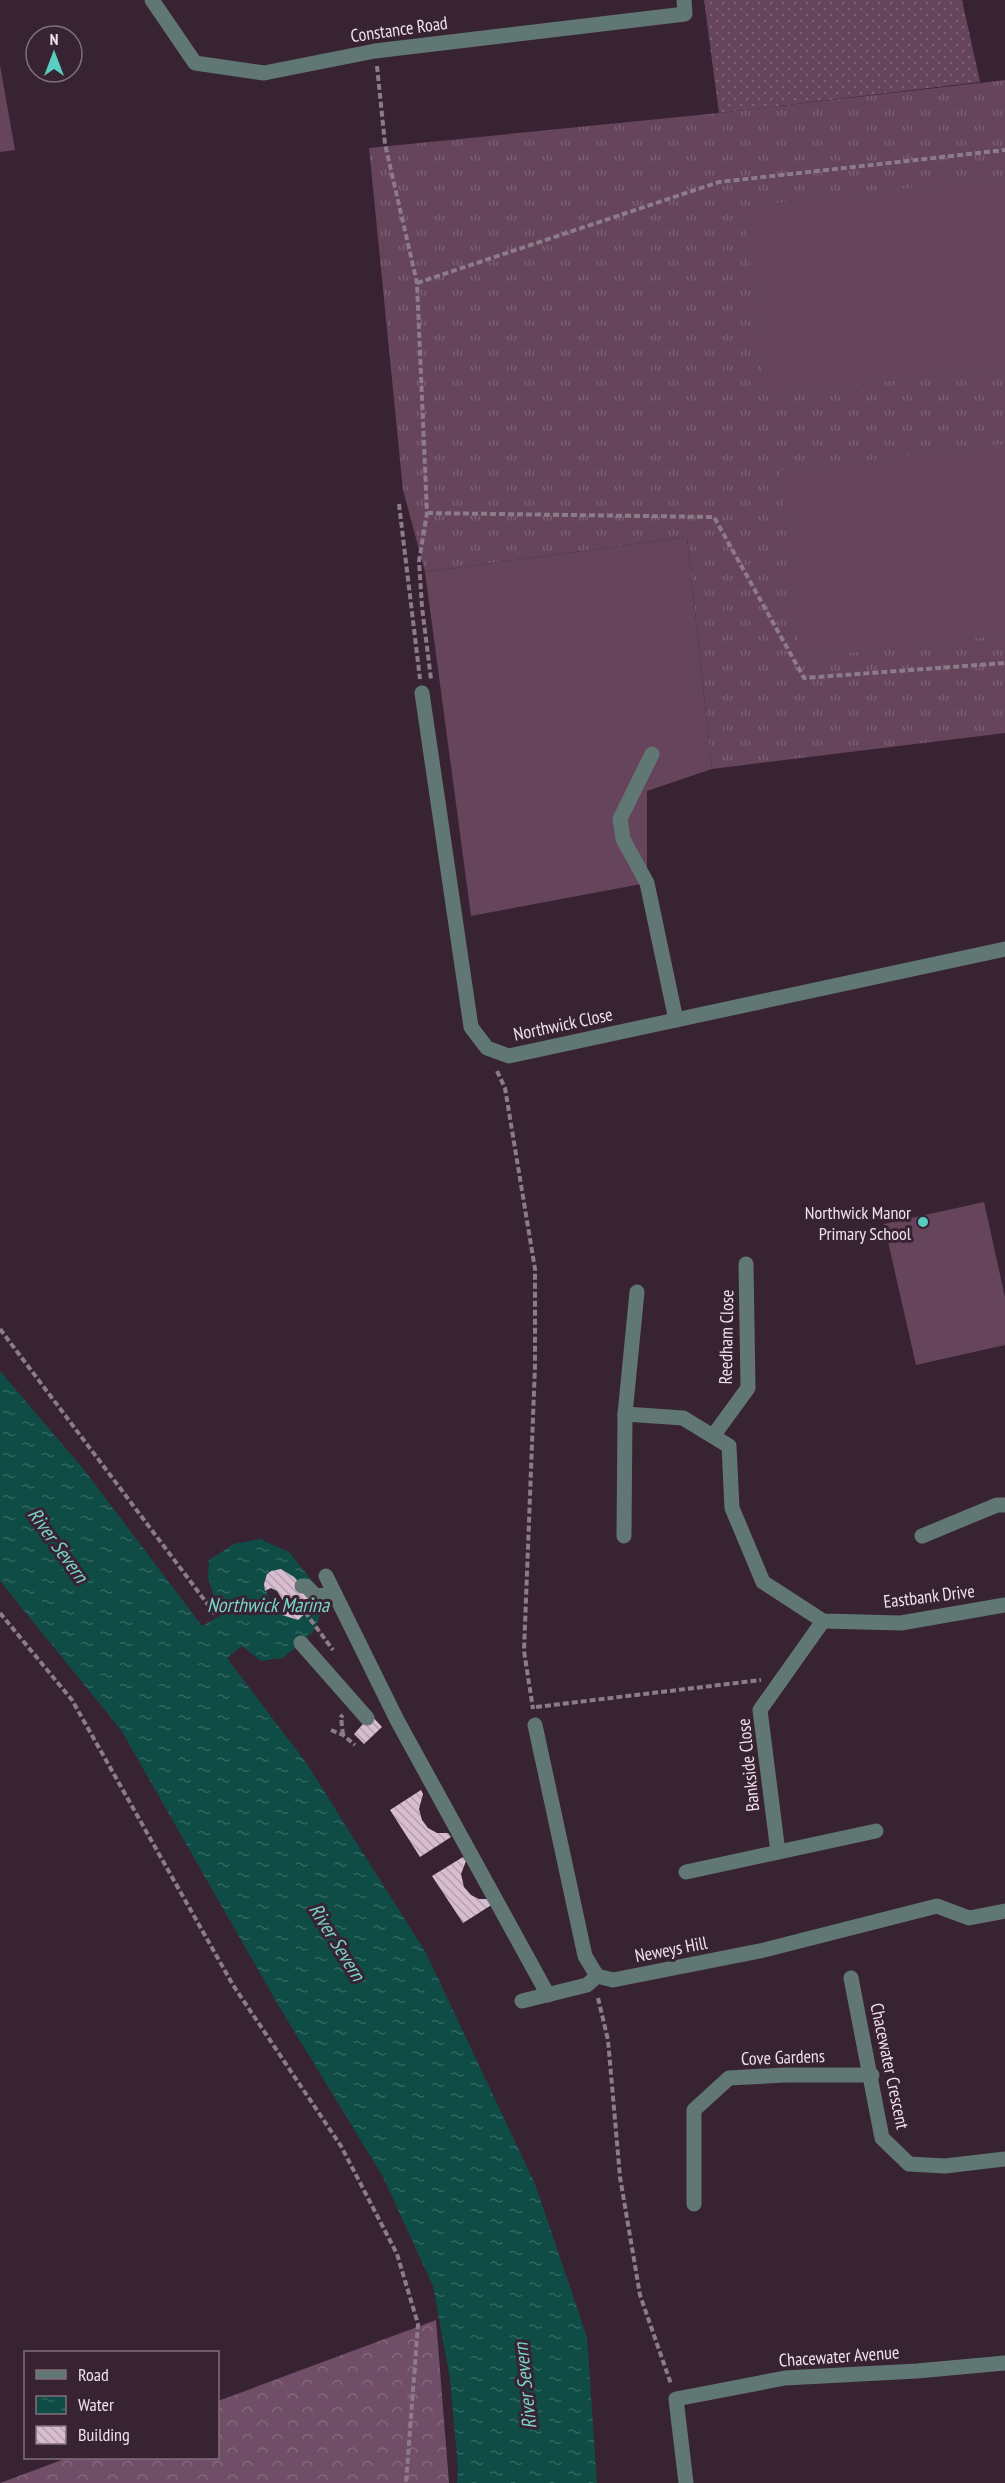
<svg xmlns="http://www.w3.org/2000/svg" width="1005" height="2483" font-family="'PT Sans Narrow',sans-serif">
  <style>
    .grass { fill: url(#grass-tufts) }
    .forest { fill: url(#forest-crowns) }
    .garden { fill: url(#garden-dots) }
    .pitch { fill: #65445c }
    .water { fill: url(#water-ripples) }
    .pier { fill: #382332 }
    .building { fill: url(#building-back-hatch) }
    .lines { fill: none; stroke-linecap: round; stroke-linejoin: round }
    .path { stroke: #8d7b88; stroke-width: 4; stroke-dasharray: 6 3; stroke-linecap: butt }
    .minor { stroke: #607773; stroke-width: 15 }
    .poi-dot { fill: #57cec1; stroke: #382332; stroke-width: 2 }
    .labels { text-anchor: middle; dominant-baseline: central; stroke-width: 6; stroke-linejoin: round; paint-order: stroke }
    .street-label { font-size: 18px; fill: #f0e1eb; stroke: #382332 }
    .poi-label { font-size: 18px; fill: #f0e1eb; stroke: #382332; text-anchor: end }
    .water-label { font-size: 20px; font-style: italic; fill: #78d4c9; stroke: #382332 }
  </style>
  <defs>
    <pattern id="grass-tufts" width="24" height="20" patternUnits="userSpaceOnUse" patternTransform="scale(1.5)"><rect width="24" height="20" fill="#65445c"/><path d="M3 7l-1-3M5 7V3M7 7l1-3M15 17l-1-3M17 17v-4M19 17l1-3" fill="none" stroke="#7b5f74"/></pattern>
    <pattern id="forest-crowns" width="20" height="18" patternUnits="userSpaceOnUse" patternTransform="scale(1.5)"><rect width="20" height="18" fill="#714e68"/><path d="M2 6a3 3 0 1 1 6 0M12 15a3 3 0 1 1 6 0" fill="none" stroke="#86677e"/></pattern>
    <pattern id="garden-dots" width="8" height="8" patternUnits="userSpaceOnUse" patternTransform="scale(1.5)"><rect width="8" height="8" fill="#65445c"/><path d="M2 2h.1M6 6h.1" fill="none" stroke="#7b5f74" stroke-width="1.8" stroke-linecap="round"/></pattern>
    <pattern id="water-ripples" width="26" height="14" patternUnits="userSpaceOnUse" patternTransform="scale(1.5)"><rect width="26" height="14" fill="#0f4c46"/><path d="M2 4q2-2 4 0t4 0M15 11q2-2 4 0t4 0" fill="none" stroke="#326661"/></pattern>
    <pattern id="building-back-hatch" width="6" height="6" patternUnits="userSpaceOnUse" patternTransform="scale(1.5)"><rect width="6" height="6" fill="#d8bdd0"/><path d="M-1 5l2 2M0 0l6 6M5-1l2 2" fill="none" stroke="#b49fae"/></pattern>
  </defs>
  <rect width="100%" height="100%" fill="#382332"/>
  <polygon class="grass" points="1005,80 1005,733 712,769 687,537 425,572 403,490 369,148 719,113"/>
  <polygon class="forest" points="436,2320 449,2483 0,2483 67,2458 218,2458 218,2401"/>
  <polygon class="garden" points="704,0 962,0 980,82 719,113"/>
  <g class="pitch">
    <polygon points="0,65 15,150 0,152"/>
    <polygon points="1005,177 1005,368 765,395 743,207"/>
    <polygon points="1005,444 1005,635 801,658 779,471"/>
    <polygon points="687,537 712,769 647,791 647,883 471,916 425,572"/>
    <polygon points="984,1202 1005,1297 1005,1345 916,1365 884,1224"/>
  </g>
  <polygon class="water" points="0,1371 85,1471 202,1626 220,1616 208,1578 209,1560 234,1544 260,1539 289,1552 317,1587 321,1613 313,1632 283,1658 261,1661 242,1646 227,1658 307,1764 426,1953 535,2184 587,2337 597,2483 457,2483 458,2469 450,2378 433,2286 383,2177 277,2003 121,1730 0,1581"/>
  <polygon class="pier" points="268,1588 277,1591 284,1600 287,1607 286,1614 282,1614 271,1603 266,1591"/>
  <g class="building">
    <polygon points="281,1569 294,1577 302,1586 308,1599 308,1611 298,1620 282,1615 287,1612 287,1607 277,1591 271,1588 265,1591 264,1584 267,1574 271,1571"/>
    <polygon points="371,1715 382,1727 364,1744 354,1734"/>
    <polygon points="421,1790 423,1794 419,1809 422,1820 428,1828 437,1833 448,1833 451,1837 420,1857 390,1810"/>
    <polygon points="463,1857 466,1861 461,1874 464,1887 471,1895 479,1899 490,1899 493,1904 463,1923 432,1876"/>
  </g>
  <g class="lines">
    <g class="path">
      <polyline points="377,66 385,144 417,283 427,513 419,561 422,607 431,679"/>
      <polyline points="417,283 719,182 1005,150"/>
      <polyline points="399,504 420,679"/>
      <polyline points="427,513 714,517 804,678 1005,663"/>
      <polyline points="497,1071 505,1088 535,1269 535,1366 524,1651 533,1709"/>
      <polyline points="0,1329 215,1614"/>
      <polyline points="305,1612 333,1650"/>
      <polyline points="0,1613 72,1700 233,1985 341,2146 397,2254 418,2324 406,2483"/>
      <polyline points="536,1707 761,1680"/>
      <polyline points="331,1730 343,1735 355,1745"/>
      <polyline points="343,1735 341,1717 343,1715"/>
      <polyline points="598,1998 608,2040 620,2177 640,2295 671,2384"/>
    </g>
    <g class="minor">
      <polyline points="152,0 195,63 264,73 375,51 685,14 684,0"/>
      <polyline points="422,693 471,1027 487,1048 509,1056 1005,949"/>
      <polyline points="652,754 620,819 623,839 647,883 676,1020"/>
      <polyline points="625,1414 683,1418 729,1446 732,1508 763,1582 823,1621 901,1623 1005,1605"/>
      <polyline points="713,1436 748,1388 746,1264"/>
      <polyline points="624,1536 625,1414 637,1292"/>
      <polyline points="922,1536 997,1505 1005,1505"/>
      <polyline points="326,1576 397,1720 548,1995"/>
      <polyline points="302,1586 306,1586 316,1596 335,1594"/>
      <polyline points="301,1643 367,1718"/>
      <polyline points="535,1725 585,1956 597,1976 613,1980 764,1950 937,1906 969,1918 1005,1911"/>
      <polyline points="778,1852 760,1710 823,1621"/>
      <polyline points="686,1872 876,1831"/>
      <polyline points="851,1978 882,2138 909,2164 945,2166 1005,2159"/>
      <polyline points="522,2001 587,1985 597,1976"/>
      <polyline points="694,2204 694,2110 729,2078 785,2075 872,2075"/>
      <polyline points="686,2483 676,2399 785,2378 917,2371 1005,2363"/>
    </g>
  </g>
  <circle class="poi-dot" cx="923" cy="1222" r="6"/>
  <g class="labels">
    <g class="street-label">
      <text transform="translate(399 29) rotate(-8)">Constance Road</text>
      <text transform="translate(563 1024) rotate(-12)">Northwick Close</text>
      <text transform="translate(726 1337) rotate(-89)">Reedham Close</text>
      <text transform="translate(929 1596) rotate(-7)">Eastbank Drive</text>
      <text transform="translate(748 1765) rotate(-96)">Bankside Close</text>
      <text transform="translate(671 1949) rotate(-11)">Neweys Hill</text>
      <text transform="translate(783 2057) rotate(-2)">Cove Gardens</text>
      <text transform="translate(890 2066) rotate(78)">Chacewater Crescent</text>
      <text transform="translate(839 2356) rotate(-4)">Chacewater Avenue</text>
    </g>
    <g class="poi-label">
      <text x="911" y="1212">Northwick Manor<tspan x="911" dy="21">Primary School</tspan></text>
    </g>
    <g class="water-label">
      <text transform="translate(58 1545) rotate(54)">River Severn</text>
      <text x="268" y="1605">Northwick Marina</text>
      <text transform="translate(337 1942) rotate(58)">River Severn</text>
      <text transform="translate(525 2386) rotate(-96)">River Severn</text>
    </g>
  </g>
  <rect x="24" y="2351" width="195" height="108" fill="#382332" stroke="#826f7c" stroke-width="1.5"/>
  <rect x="36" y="2370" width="30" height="9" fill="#607773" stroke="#826f7c" stroke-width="1.5"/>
  <text x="78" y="2381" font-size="18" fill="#f0e1eb">Road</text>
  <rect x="36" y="2396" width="30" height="18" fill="url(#water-ripples)" stroke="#826f7c" stroke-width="1.5"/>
  <text x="78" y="2411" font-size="18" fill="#f0e1eb">Water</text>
  <rect x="36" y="2426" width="30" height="18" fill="url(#building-back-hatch)" stroke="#826f7c" stroke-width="1.5"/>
  <text x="78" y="2441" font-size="18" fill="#f0e1eb">Building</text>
  <g transform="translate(54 54)"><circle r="28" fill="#382332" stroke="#826f7c" stroke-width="1.5"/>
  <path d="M0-4.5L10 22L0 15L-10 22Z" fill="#57cec1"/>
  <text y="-9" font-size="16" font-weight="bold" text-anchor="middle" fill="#f0e1eb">N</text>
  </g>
</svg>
